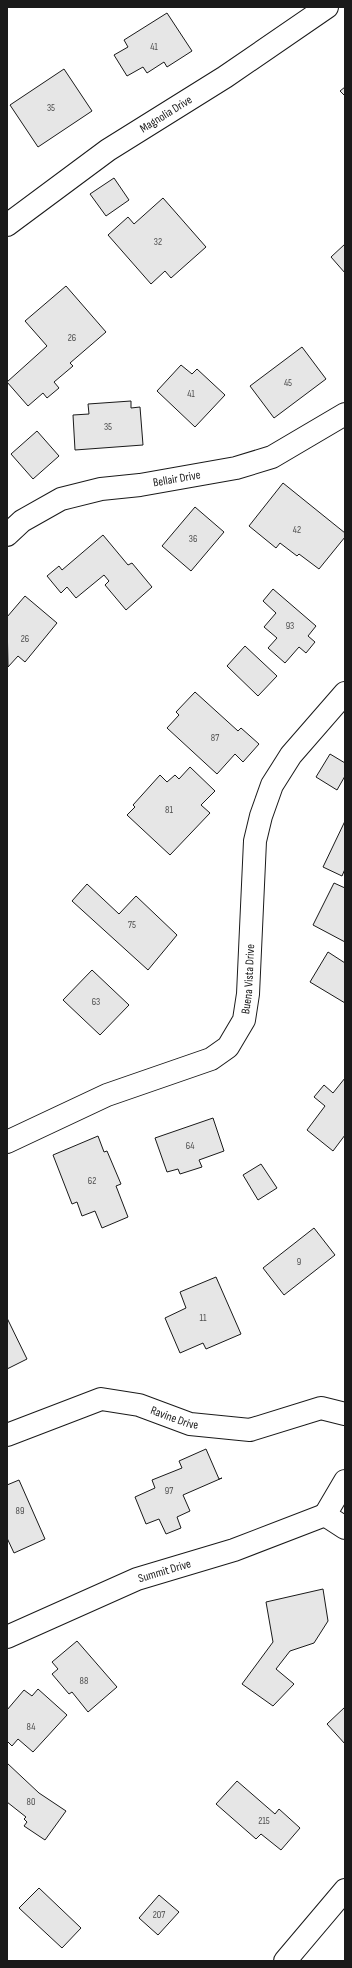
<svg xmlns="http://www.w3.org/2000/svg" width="352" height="1968" font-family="'Sofia Sans Condensed',sans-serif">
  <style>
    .building { fill: #e6e6e6; stroke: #1a1a1a }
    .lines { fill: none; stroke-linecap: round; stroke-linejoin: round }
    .minor-casing { stroke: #1a1a1a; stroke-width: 24 }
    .minor { stroke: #fff; stroke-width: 22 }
    .labels { text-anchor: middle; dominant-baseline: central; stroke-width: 3; stroke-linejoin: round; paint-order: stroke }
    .number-label { font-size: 10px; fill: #4d4d4d }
    .street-label { font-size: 12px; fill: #1a1a1a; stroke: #fff }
  </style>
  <rect width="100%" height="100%" fill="#fff"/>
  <g class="building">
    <polygon points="167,13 192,51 167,67 164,62 147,73 143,67 127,76 114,55 128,47 124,40"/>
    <polygon points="64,69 92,111 38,147 10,105"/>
    <polygon points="345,87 345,96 340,91"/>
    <polygon points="114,178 129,200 106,216 90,194"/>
    <polygon points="163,198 206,247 171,278 165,271 151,284 108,235 128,217 134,224"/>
    <polygon points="345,244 345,273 331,257"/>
    <polygon points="66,286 106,332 70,363 73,366 54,382 59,388 47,398 43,393 28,406 7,382 47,346 25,321"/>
    <polygon points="302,347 326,379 274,418 250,386"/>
    <polygon points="181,365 192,374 197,369 225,395 195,427 157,391"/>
    <polygon points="131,401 131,408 140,407 143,445 75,450 73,415 89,414 88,404"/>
    <polygon points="37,431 59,456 33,479 11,454"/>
    <polygon points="283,483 345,533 345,537 319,569 299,554 297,556 280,543 276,548 249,526"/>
    <polygon points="195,507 224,532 191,571 162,546"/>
    <polygon points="103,535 128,565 132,563 152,587 126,610 105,585 109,581 104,575 76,598 67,587 61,593 47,576 59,566 62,570"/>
    <polygon points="273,589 316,626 308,636 315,642 306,653 299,647 285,663 268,648 277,638 264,627 276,613 263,601"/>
    <polygon points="25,596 57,623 25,662 18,656 8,667 7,617"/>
    <polygon points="245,646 277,676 258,696 227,666"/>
    <polygon points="195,692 238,731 241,728 259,744 243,762 235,754 217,774 167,728 179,715 176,712"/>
    <polygon points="330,754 345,763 345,776 337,790 316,777"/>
    <polygon points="190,767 215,791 201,805 210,813 170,855 127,815 135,807 133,805 160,775 167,782 175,775 179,779"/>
    <polygon points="345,821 345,869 342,876 323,867"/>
    <polygon points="334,883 345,888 345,942 313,925"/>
    <polygon points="87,884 119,914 136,896 177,935 148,970 72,901"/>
    <polygon points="328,952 345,963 345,1003 310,982"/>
    <polygon points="92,970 129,1005 100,1035 63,1000"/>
    <polygon points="345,1078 345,1135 333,1151 307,1130 325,1106 314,1097 324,1085 333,1093"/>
    <polygon points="213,1118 224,1151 199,1160 202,1167 180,1174 178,1169 167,1172 155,1138"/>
    <polygon points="98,1136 104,1152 107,1151 121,1184 116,1186 128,1217 102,1228 95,1211 82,1216 77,1202 72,1204 53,1155"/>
    <polygon points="261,1164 277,1188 258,1200 243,1175"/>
    <polygon points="314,1228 335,1255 284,1295 263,1268"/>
    <polygon points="216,1277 241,1334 206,1349 203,1343 180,1353 165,1318 186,1308 180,1292"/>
    <polygon points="7,1318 27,1359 7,1369"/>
    <polygon points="206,1449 219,1479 222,1478 183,1495 190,1511 177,1517 181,1528 166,1534 159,1519 146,1524 135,1497 155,1488 152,1480 182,1468 179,1461"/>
    <polygon points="19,1480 45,1539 14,1553 7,1538 7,1485"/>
    <polygon points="323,1589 328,1621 314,1643 290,1651 276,1669 294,1684 273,1706 242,1684 273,1642 266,1602"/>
    <polygon points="77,1641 117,1687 88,1712 72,1692 69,1694 52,1674 58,1669 52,1662"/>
    <polygon points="38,1689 67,1715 33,1752 18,1739 12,1746 7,1741 7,1710 24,1690 32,1696"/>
    <polygon points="345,1707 345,1744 327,1724"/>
    <polygon points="7,1763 39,1793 66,1811 45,1840 24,1826 27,1822 24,1819 26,1817 7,1802"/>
    <polygon points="237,1781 275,1814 279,1809 300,1828 281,1850 261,1834 256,1839 216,1804"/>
    <polygon points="39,1888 81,1928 62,1948 19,1908"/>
    <polygon points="159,1895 179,1912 158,1935 139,1918"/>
  </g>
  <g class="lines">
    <defs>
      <g id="minor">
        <path id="s1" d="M 7,225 L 108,150 L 225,77 L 327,7"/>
        <path id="s2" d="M 7,535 L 22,521 L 61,499 L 101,489 L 140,485 L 236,468 L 272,457 L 345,414"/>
        <path id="s3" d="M 7,1142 L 107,1095 L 211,1059 L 228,1047 L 244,1020 L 248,994 L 255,841 L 261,816 L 272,785 L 291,755 L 345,693"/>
        <path id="s4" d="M 7,1435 L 101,1399 L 139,1405 L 190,1424 L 250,1430 L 321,1408 L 345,1414"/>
        <polyline points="325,1515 345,1481"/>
        <polyline points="325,1515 345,1528"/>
        <path id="s5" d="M 7,1637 L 137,1579 L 234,1550 L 325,1515"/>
        <polyline points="285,1961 345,1890"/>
      </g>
    </defs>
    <use href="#minor" class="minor-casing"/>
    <use href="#minor" class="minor"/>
  </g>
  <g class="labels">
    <g class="number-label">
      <text x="154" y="47">41</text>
      <text x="51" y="108">35</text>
      <text x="158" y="242">32</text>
      <text x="72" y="338">26</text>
      <text x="288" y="383">45</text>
      <text x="191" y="394">41</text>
      <text x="108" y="427">35</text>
      <text x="297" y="530">42</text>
      <text x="193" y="539">36</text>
      <text x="290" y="626">93</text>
      <text x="25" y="639">26</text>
      <text x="215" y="738">87</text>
      <text x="169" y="810">81</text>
      <text x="132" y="925">75</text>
      <text x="96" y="1002">63</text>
      <text x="190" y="1146">64</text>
      <text x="92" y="1181">62</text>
      <text x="299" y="1262">9</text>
      <text x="203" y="1318">11</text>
      <text x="169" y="1491">97</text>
      <text x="20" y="1511">89</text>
      <text x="84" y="1681">88</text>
      <text x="31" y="1727">84</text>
      <text x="31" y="1802">80</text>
      <text x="264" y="1821">215</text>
      <text x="159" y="1915">207</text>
    </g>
    <g class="street-label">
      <text stroke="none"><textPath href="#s1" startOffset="194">Magnolia Drive</textPath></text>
      <text stroke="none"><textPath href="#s2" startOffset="183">Bellair Drive</textPath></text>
      <text stroke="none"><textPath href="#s3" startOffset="314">Buena Vista Drive</textPath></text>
      <text stroke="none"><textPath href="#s4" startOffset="177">Ravine Drive</textPath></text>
      <text stroke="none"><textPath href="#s5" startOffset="171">Summit Drive</textPath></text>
    </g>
  </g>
  <rect width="352" height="1968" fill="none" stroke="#1a1a1a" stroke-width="16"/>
</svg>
